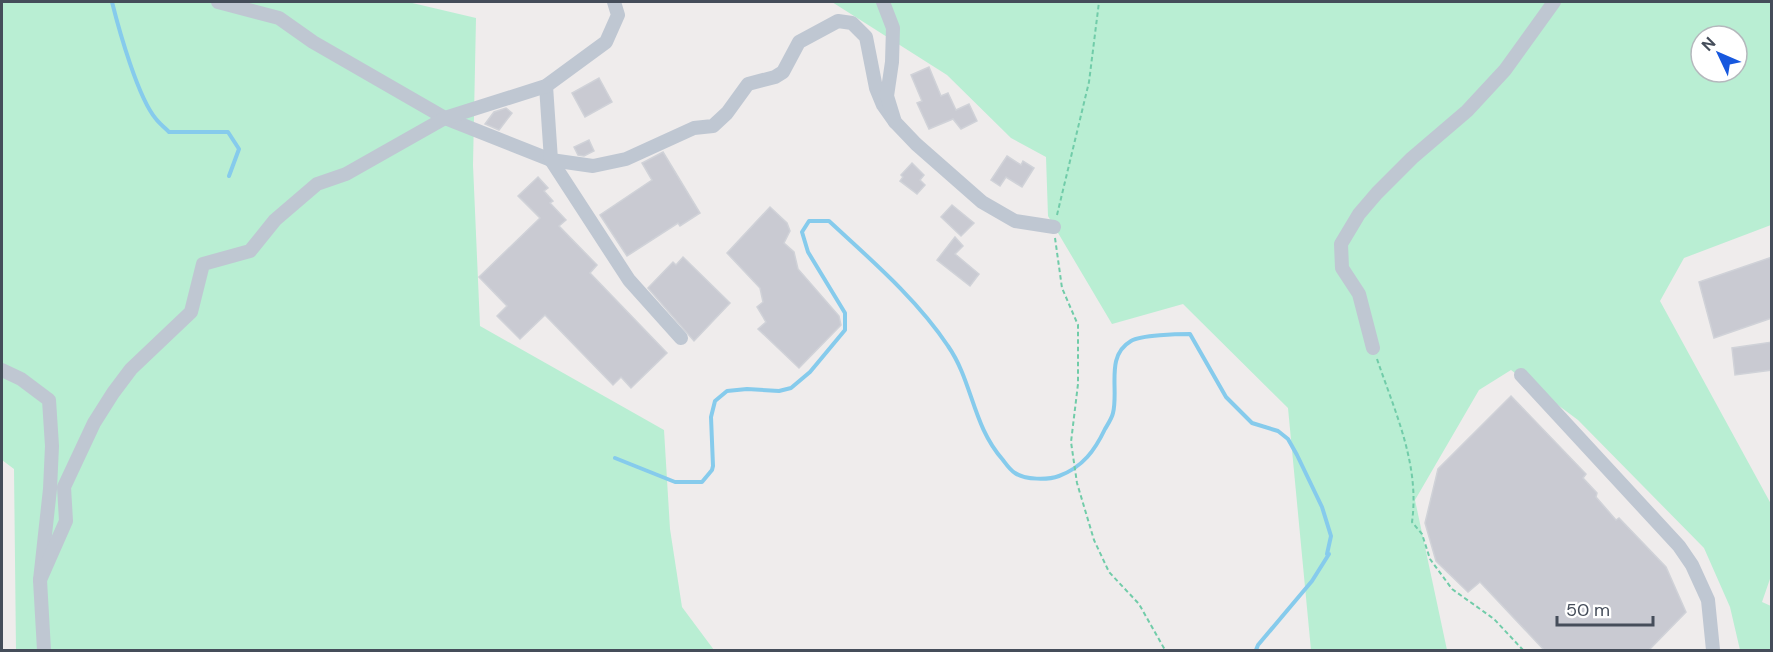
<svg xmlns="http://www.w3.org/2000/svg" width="1773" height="652" font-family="'DM Sans',sans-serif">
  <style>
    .green { fill: #b9eed3; fill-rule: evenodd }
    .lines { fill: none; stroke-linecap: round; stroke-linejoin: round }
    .stream { stroke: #86cbec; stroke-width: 4 }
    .building { fill: #c9cad2; stroke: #d0d2d8; stroke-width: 1.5 }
    .path { stroke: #71cca9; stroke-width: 2; stroke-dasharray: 4.5 3; stroke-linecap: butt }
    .minor { stroke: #bfc7d2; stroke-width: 14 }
  </style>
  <rect width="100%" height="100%" fill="#efecec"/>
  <g class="green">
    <polygon points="2,2 408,2 476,18 473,165 480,326 664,430 670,529 682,607 714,650 16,650 14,469 2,460"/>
    <path d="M 832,2 L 1771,2 L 1771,225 L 1684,258 L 1660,301 L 1771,504 L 1771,576 L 1762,602 L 1771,606 L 1771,650 L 1740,650 L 1730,607 L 1704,548 L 1578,420 L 1511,370 L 1479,390 L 1415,500 L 1447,650 L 1311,650 L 1288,408 L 1183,304 L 1112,324 L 1048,216 L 1046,157 L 1011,138 L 947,75 ZM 1701,36 L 1737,36 L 1737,72 L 1701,72 Z"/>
  </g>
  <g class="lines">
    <g class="stream">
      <path d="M 112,2 C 119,30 138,98 156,119 C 160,124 165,128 169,132 L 228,132 L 239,149 L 229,176"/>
      <path d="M 615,458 L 675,482 L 702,482 L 712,470 L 713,466 L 711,417 L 715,401 L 727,391 L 747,389 L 779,391 L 791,388 L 810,372 L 845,330 L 845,313 L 808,252 L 802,232 L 809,221 L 829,221 C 870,259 917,299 948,346 C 973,382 972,425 1003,460 C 1006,464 1010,470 1015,473 C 1025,480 1048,480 1059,476 C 1083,467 1095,450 1105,429 C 1108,424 1112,418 1113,413 C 1119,389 1105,356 1131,341 C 1141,335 1178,334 1190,334 L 1226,397 L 1252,423 L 1278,431 L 1288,439 L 1297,455 L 1322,507 L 1331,536 L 1327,554 L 1329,554 L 1312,581 L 1258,645 L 1256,650"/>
    </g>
  </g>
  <g class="building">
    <polygon points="929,67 941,96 948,93 956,110 969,104 977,121 961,129 953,119 929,129 917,103 922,101 911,75"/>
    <polygon points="599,78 612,102 585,117 572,93"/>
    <polygon points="506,108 512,113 499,130 485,124 494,112"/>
    <polygon points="589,140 594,151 584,156 578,155 574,147"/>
    <polygon points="663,152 700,213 680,226 678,223 627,256 600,215 652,180 642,163"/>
    <polygon points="1007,156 1021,165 1023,161 1034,168 1022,187 1006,177 1000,186 991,180"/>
    <polygon points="912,163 924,175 920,180 925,185 917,194 900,181 903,177 901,175"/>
    <polygon points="538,177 548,188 544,191 553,201 550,203 566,220 559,226 597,265 590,273 667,353 631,388 621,377 613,385 545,315 520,339 497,316 507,306 479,277 540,218 518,196"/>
    <polygon points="952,205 974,223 961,236 941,217"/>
    <polygon points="770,207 787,223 790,231 784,243 794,252 798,269 839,316 841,325 799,368 758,329 766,322 757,307 763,302 760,288 727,253"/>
    <polygon points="955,237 963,246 955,254 979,274 970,286 937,260"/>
    <polygon points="683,257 730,303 694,341 648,288 673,262 676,265"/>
    <polygon points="1772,257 1772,318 1714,338 1699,282"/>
    <polygon points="1772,342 1772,370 1735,375 1732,348"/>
    <polygon points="1511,396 1586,474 1583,478 1597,493 1596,497 1616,520 1619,518 1666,567 1686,612 1648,651 1545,651 1480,582 1468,592 1436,561 1425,523 1438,469"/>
  </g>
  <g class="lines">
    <g class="path">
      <polyline points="1057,215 1089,82 1099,2"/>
      <polyline points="1055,238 1062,288 1078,325 1078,384 1071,442 1077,483 1094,540 1109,572 1139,604 1165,650"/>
      <path d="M 1377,359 C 1395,412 1420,465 1412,522 L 1422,534 L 1430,559 L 1452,589 L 1494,619 L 1523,650"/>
    </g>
    <g class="minor">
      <polyline points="218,2 279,18 313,42 445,118 551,160 593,166 626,159 694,128 713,126 727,113 748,84 775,77 783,72 799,42 838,21 852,23 866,37 876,88 883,105 895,122"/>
      <polyline points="883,2 893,28 892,62 887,96 895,122 916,144 982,202 1015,221 1054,227"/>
      <polyline points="546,86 551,160 629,280 681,338"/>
      <polyline points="1373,348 1359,294 1342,268 1341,244 1359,214 1377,193 1412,158 1467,111 1505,70 1554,2"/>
      <polyline points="2,370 21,379 49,400 52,446 50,489 40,580 44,650"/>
      <polyline points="1521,375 1679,546 1692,565 1708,600 1713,650"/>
      <polyline points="40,580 66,521 64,487 94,423 113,393 131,369 191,312 203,264 250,251 275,220 317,184 346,174 445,118 546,86 606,42 618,15 614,2"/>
    </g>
  </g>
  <rect width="1773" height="652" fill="none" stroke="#454d5a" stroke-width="6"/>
  <g transform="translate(1719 54) rotate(314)"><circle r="28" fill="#ffffff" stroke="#b5b8bd" stroke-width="1.5"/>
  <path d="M0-4.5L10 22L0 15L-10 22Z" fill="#1758de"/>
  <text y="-9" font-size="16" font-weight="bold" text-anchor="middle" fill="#454d5a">N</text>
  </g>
  <path d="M1557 616v9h96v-9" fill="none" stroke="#454d5a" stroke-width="3"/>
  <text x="1566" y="616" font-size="18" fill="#454d5a" stroke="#ffffff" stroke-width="4.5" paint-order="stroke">50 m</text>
</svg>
